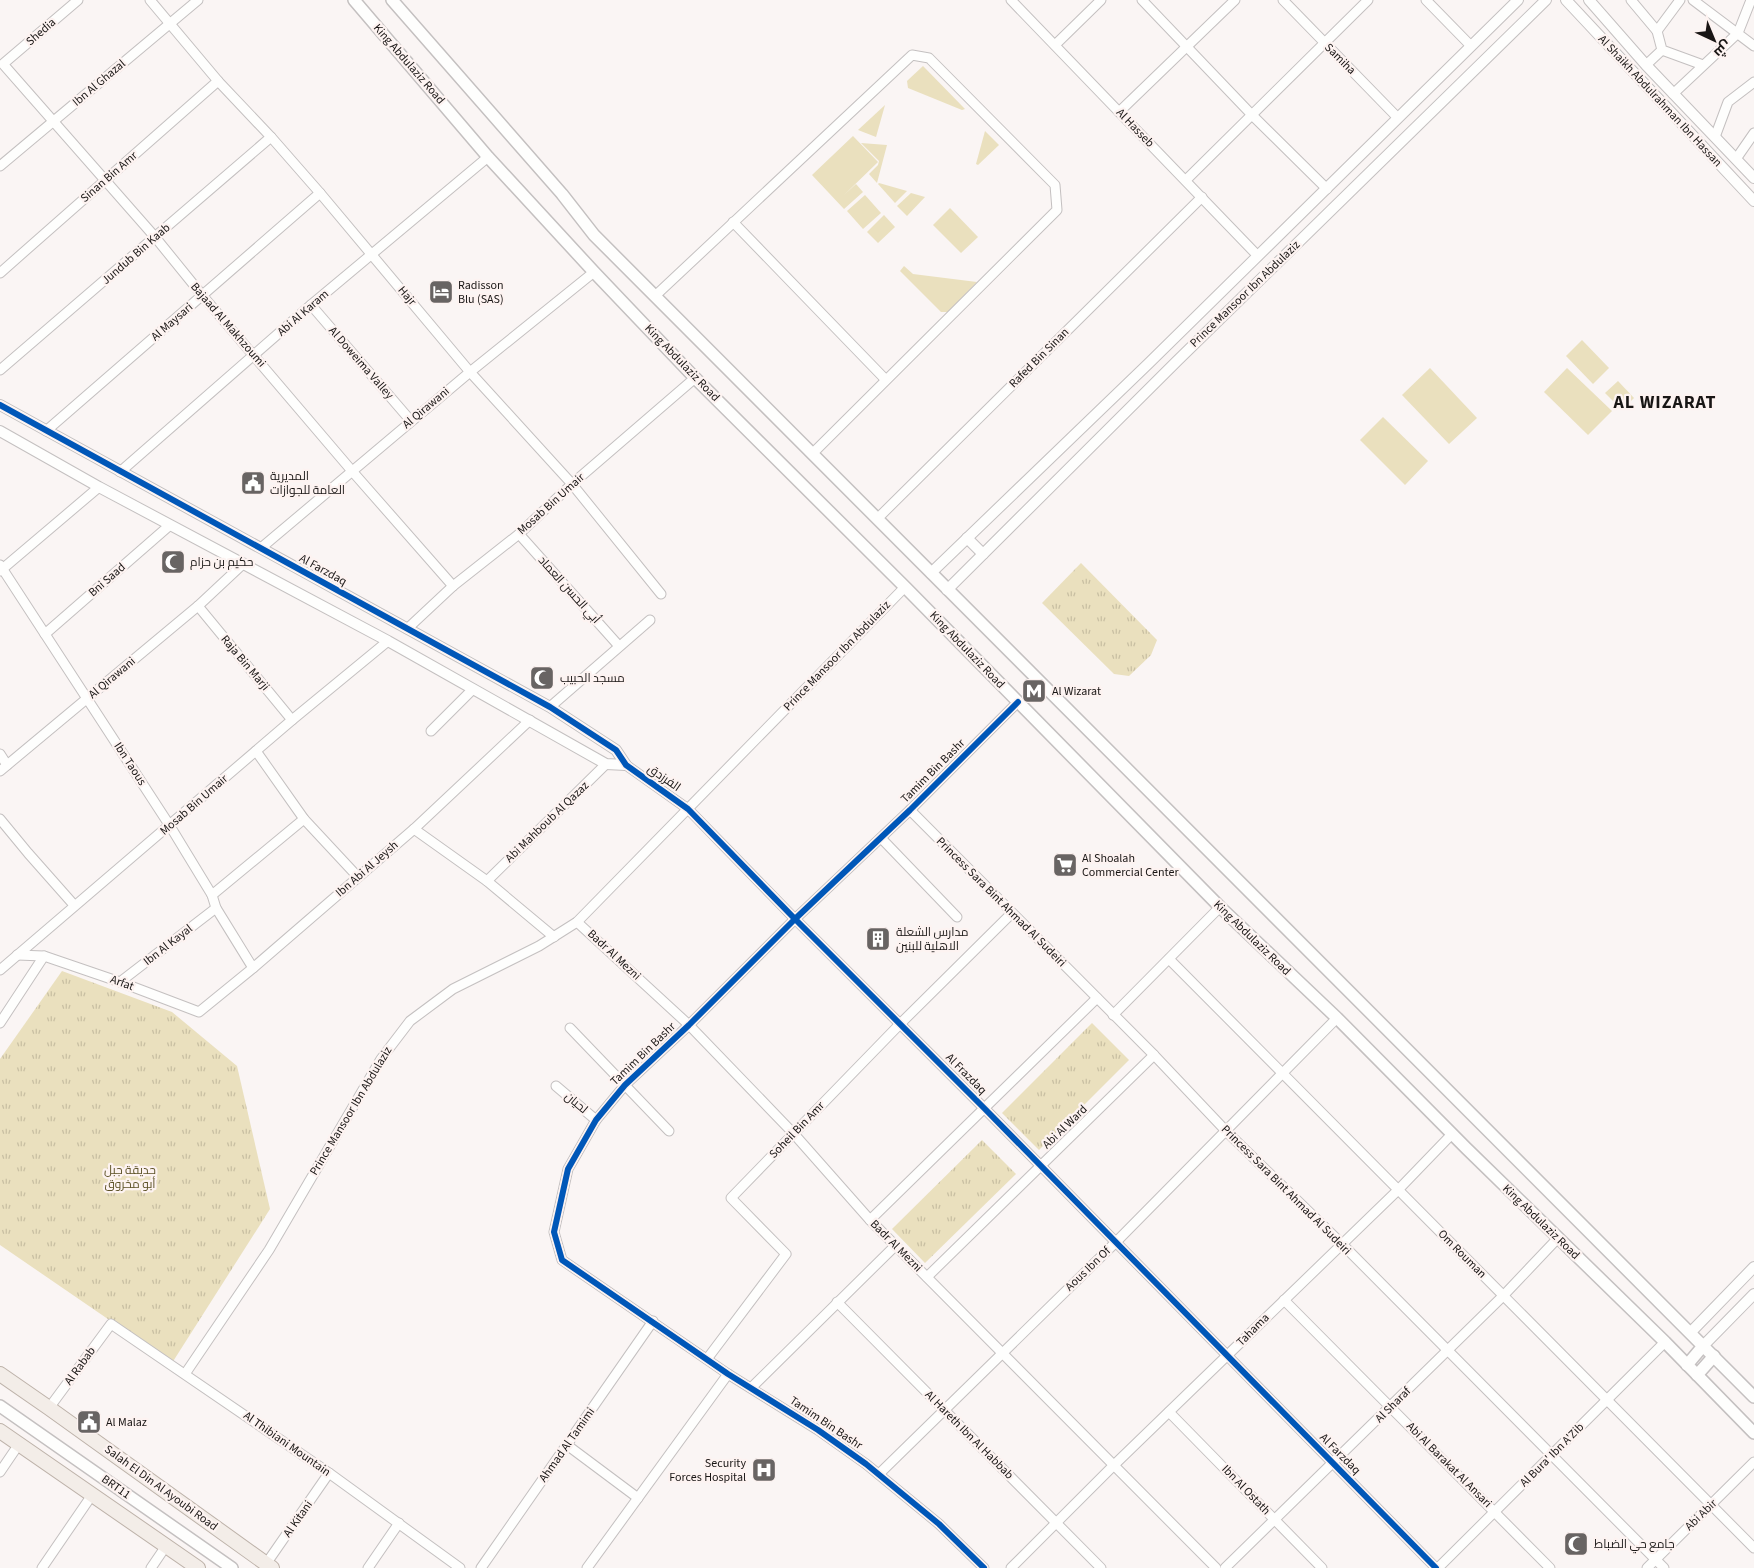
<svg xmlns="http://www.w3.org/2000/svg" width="1754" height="1568" font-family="'Source Sans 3',Cairo,sans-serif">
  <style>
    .green { fill: #eae0be }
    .park { fill: url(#park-tufts) }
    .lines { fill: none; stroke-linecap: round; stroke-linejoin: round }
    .minor-casing { stroke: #c4c0c0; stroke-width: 11 }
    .tertiary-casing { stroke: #c4c0c0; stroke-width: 12 }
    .secondary-casing { stroke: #c4c0c0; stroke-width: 14 }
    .primary-casing { stroke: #bdb2a9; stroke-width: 16 }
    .minor { stroke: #fefefd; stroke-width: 9 }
    .tertiary { stroke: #fefefd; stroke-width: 10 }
    .secondary { stroke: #fefefd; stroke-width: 11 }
    .primary { stroke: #f3ede8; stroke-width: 14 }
    .cycleway-casing { stroke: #fdf3f1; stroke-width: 9 }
    .cycleway { stroke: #0057b8; stroke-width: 6 }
    .labels { text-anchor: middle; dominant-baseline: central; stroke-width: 4.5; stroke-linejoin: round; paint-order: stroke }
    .street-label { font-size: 12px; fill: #191615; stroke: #fdf3f1 }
    .poi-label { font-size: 12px; fill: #191615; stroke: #fdf3f1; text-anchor: start }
    .park-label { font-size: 12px; fill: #5d5227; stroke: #fdf3f1 }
    .district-label { font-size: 18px; font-weight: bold; letter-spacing: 1px; fill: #191615; stroke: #fdf3f1 }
  </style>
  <defs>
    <pattern id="park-tufts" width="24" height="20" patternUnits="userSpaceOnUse" patternTransform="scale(1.25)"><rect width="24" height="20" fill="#eae0be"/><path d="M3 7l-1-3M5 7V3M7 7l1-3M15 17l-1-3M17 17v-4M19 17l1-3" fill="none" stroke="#c8bfa2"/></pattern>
  </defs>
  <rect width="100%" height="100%" fill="#faf5f4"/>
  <g class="green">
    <polygon points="923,66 965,109 962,110 908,88 907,81"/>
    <polygon points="885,105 876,137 858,130"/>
    <polygon points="985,131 999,145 978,165 976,164"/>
    <polygon points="853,136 878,162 844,195 856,184 863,192 844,209 812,175"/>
    <polygon points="861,143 887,145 877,183 869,174 878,165 879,161"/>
    <polygon points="879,183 907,191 895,203 878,184"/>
    <polygon points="911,193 925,197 907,216 897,206"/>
    <polygon points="865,195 881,213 863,229 847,211"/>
    <polygon points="950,208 978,237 961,253 933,225"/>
    <polygon points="884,215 895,227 878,243 867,232"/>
    <polygon points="904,266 913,274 977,282 948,312 941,312 900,271"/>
    <polygon points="1582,340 1609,368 1593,384 1566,356"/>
    <polygon points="1430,368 1477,418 1449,444 1402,395"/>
    <polygon points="1567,368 1612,411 1588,435 1544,392"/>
    <polygon points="1618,381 1634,398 1622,410 1605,393"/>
    <polygon points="1383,417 1428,461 1405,485 1360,440"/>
  </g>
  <g class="park">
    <polygon points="1081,563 1157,640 1151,655 1129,676 1114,674 1042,603"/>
    <polygon points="62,971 172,1012 237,1066 270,1209 172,1363 0,1245 0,1059"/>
    <polygon points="1092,1023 1129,1060 1039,1150 1002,1113"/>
    <polygon points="982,1140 1016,1174 925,1263 892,1229"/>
  </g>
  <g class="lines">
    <defs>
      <g id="minor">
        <polyline points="78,0 3,64 155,237 202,295 352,471 453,586"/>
        <polyline points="150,0 218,81 271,137 320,193 470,372 572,484 661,594"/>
        <polyline points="1011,0 1258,256"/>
        <polyline points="1142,0 1252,115 1327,189"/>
        <polyline points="1283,0 1398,118"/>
        <polyline points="1426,0 1471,46"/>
        <polyline points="1631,0 1657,31"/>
        <polyline points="1680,0 1657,31 1662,50 1703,65"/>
        <polyline points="1693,0 1754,46"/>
        <polyline points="1055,45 1101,0"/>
        <polyline points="1646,65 1662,50"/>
        <polyline points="1673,94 1738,33 1751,0"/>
        <polyline points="1119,112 1235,0"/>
        <polyline points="1715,137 1728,102 1754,82"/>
        <polyline points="1736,159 1754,133"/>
        <polyline points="0,166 198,0"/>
        <polyline points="1186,180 1368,0"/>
        <polyline points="733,222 885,379"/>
        <polyline points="0,273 218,81"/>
        <polyline points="655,296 912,55 929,58 1055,185 1057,210 812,454"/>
        <polyline points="311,305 411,421"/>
        <polyline points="0,370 271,137"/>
        <polyline points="46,431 320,193"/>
        <polyline points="120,472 311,305 488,157"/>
        <polyline points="877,519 1202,197"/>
        <polyline points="519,534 619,646"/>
        <polyline points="261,548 470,372 594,272"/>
        <polyline points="0,565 170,826 212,895 216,908 253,968"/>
        <polyline points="0,571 99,487"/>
        <polyline points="198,606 292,720"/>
        <polyline points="407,629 453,586 519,534 572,484 695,378"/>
        <polyline points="45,634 170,525"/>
        <polyline points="550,707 650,620"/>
        <polyline points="431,731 473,689"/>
        <polyline points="256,751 304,819 358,877"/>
        <polyline points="0,754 7,765"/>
        <polyline points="626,765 688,809 795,919 984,1108 1436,1568"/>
        <polyline points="0,771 198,606 244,563"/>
        <polyline points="910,810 1154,1055 1226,1131 1342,1244 1664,1568"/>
        <polyline points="0,819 28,853 74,905"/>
        <polyline points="414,829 487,881 554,937"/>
        <polyline points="881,838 957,917"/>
        <polyline points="487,881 606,764"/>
        <polyline points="212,895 304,819"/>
        <polyline points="577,922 689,1025 794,1134 870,1220 1216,1568"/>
        <polyline points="44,956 120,982 199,1012 253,968 414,829 530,720"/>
        <polyline points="1169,959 1754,1548"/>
        <polyline points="0,970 292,720 388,641"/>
        <polyline points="120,982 216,908"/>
        <polyline points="1113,1015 1220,907"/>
        <polyline points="0,1023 44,956 17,955"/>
        <polyline points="570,1028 669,1131"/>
        <polyline points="556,1086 596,1120"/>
        <polyline points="870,1220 1097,998"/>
        <polyline points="927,1277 1154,1055"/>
        <polyline points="1284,1300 1550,1568"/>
        <polyline points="837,1302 1101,1568"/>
        <polyline points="707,1359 786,1254 731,1198 900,1024 1012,913"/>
        <polyline points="185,1374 269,1250 381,1059 410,1021 453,989 539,946 577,922 905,587"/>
        <polyline points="751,1388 895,1246"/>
        <polyline points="49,1408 111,1324 329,1473 460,1568"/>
        <polyline points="1169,1412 1322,1568"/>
        <polyline points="567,1445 638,1498"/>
        <polyline points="0,1472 19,1444"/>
        <polyline points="879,1474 1116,1242 1337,1018"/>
        <polyline points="266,1564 329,1473"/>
        <polyline points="42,1568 92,1495"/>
        <polyline points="151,1568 166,1546"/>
        <polyline points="368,1568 399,1523"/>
        <polyline points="481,1568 653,1321"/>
        <polyline points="587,1568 728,1374"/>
        <polyline points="984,1568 939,1524 866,1464 818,1430 728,1374 562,1260 554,1232 568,1169 596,1120 625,1085 689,1025 795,919 910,810 1018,702"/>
        <polyline points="1011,1568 1113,1466 1398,1190 1452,1134"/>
        <polyline points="1225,1568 1503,1296 1558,1238"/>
        <polyline points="1438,1568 1665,1342"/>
        <polyline points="1647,1568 1754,1462"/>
      </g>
      <g id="tertiary">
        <polyline points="1566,0 1754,201"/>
        <polyline points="1589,0 1646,65 1754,178"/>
        <polyline points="0,405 550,707 616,750 626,765"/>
        <polyline points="0,431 99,487 388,641 606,764 626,765"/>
        <polyline points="967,538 983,554"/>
        <polyline points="931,573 1149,363 1518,0"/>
        <polyline points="947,590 1177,361 1546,0"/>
        <polyline points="1690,1333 1754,1267"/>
        <polyline points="1703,1346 1754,1294"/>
      </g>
      <g id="secondary">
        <polyline points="354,0 488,157 594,272 695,378 905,587 1220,907 1337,1018 1466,1148 1665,1342 1754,1433"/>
        <polyline points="392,0 562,194 594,235 1703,1346 1687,1365"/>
        <polyline points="1703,1346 1754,1397"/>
        <polyline points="1697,1375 1714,1356"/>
        <polyline points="0,1406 232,1568"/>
      </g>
      <g id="primary">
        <polyline points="0,1374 49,1408 272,1568"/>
        <polyline points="0,1431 198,1568"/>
      </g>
    </defs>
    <use href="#minor" class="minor-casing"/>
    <use href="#tertiary" class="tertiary-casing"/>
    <use href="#secondary" class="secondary-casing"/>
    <use href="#primary" class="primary-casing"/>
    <use href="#minor" class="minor"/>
    <use href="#tertiary" class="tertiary"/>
    <use href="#secondary" class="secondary"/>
    <use href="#primary" class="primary"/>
    <defs>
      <g id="cycleway">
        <polyline points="0,405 550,707 616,750 626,765 688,809 795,919 984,1108 1436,1568"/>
        <polyline points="984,1568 939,1524 866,1464 818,1430 728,1374 562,1260 554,1232 568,1169 596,1120 625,1085 689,1025 795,919 910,810 1018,702"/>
      </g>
    </defs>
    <use href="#cycleway" class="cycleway-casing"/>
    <use href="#cycleway" class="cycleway"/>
  </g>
  <defs>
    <symbol id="hotel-square" viewBox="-11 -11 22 22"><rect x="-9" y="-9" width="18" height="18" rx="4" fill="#686463" stroke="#fdf3f1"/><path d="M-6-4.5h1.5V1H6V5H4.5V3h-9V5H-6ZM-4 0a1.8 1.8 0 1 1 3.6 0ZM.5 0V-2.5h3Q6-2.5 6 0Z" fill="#fff"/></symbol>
    <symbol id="civic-square" viewBox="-11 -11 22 22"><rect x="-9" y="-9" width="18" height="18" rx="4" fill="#686463" stroke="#fdf3f1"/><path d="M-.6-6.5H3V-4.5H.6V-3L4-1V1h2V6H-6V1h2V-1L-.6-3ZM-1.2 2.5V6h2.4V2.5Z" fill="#fff"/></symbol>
    <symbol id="mosque-square" viewBox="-11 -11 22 22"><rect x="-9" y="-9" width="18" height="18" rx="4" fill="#686463" stroke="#fdf3f1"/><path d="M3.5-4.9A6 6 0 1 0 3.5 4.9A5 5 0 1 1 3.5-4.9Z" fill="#fff"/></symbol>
    <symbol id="metro-square" viewBox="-11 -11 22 22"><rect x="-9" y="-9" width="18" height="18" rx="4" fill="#686463" stroke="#fdf3f1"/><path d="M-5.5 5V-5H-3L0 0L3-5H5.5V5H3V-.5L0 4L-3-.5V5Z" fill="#fff"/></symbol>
    <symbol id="supermarket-square" viewBox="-11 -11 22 22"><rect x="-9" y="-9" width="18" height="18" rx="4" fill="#686463" stroke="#fdf3f1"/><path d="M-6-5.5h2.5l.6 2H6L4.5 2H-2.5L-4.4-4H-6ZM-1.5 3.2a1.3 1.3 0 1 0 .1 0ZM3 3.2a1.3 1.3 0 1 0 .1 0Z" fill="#fff"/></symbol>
    <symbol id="building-square" viewBox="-11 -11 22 22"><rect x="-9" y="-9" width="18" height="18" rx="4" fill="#686463" stroke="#fdf3f1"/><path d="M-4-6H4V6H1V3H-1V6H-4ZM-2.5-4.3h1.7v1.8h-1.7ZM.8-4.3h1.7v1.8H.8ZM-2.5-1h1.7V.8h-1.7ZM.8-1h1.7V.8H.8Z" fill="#fff"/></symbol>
    <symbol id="hospital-square" viewBox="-11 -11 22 22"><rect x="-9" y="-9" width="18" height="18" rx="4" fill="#686463" stroke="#fdf3f1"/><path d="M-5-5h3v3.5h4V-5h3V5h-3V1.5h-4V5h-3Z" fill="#fff"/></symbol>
  </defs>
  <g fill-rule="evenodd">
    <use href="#hotel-square" x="427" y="278" width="28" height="28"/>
    <use href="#civic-square" x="239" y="469" width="28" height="28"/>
    <use href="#mosque-square" x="159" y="548" width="28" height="28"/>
    <use href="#mosque-square" x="528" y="664" width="28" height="28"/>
    <use href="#metro-square" x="1020" y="677" width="28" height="28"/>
    <use href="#supermarket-square" x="1051" y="851" width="28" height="28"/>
    <use href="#building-square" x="864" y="925" width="28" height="28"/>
    <use href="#civic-square" x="75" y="1408" width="28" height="28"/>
    <use href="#hospital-square" x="750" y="1456" width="28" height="28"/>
    <use href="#mosque-square" x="1562" y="1530" width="28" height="28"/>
  </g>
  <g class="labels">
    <g class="street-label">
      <text transform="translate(41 32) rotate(-41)">Shedia</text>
      <text transform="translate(1340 59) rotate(45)">Samiha</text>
      <text transform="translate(409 64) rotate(49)">King Abdulaziz Road</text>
      <text transform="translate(99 83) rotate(-40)">Ibn Al Ghazal</text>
      <text transform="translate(1660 101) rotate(47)">Al Shaikh Abdulrahman Ibn Hassan</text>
      <text transform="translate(1135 128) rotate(46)">Al Hasseb</text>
      <text transform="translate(109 177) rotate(-41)">Sinan Bin Amr</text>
      <text transform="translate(136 254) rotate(-41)">Jundub Bin Kaab</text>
      <text transform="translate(1245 294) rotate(-44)">Prince Mansoor Ibn Abdulaziz</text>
      <text transform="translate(407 296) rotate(50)">Hajr</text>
      <text transform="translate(303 313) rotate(-41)">Abi Al Karam</text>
      <text transform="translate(172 322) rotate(-41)">Al Maysari</text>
      <text transform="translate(228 325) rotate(49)">Bajaad Al Makhzoumi</text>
      <text transform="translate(1039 358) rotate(-45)">Rafed Bin Sinan</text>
      <text transform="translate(361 363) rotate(49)">Al Doweima Valley</text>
      <text transform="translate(682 363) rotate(46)">King Abdulaziz Road</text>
      <text transform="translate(426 408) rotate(-40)">Al Qirawani</text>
      <text transform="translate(551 504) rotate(-42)">Mosab Bin Umair</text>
      <text transform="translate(323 570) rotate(29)">Al Farzdaq</text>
      <text transform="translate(107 580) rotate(-41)">Bni Saad</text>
      <text transform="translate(569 590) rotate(48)">أبي الحسن العماد</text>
      <text transform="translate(967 650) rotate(46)">King Abdulaziz Road</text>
      <text transform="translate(837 656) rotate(-46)">Prince Mansoor Ibn Abdulaziz</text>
      <text transform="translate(245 663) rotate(50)">Raja Bin Marji</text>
      <text transform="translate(112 678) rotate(-40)">Al Qirawani</text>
      <text transform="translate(130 764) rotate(57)">Ibn Taous</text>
      <text transform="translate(933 771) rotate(-45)">Tamim Bin Bashr</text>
      <text transform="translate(664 778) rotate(35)">الفرزدق</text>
      <text transform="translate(194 805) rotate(-41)">Mosab Bin Umair</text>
      <text transform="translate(547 822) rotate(-44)">Abi Mahboub Al Qazaz</text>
      <text transform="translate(367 869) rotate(-41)">Ibn Abi Al Jeysh</text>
      <text transform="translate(1001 902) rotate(45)">Princess Sara Bint Ahmad Al Sudeiri</text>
      <text transform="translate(1252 938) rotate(44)">King Abdulaziz Road</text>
      <text transform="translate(168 945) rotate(-38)">Ibn Al Kayal</text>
      <text transform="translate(614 955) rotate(43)">Badr Al Mezni</text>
      <text transform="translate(122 983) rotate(20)">Arfat</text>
      <text transform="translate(643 1054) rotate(-44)">Tamim Bin Bashr</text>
      <text transform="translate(966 1074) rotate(45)">Al Frazdaq</text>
      <text transform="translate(576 1103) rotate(40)">لحيان</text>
      <text transform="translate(351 1111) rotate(-59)">Prince Mansoor Ibn Abdulaziz</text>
      <text transform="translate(1065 1127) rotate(-44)">Abi Al Ward</text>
      <text transform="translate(797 1130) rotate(-46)">Soheil Bin Amr</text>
      <text transform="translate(1286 1190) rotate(45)">Princess Sara Bint Ahmad Al Sudeiri</text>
      <text transform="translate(1541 1222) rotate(44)">King Abdulaziz Road</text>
      <text transform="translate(896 1246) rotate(45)">Badr Al Mezni</text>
      <text transform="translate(1462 1254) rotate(45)">Om Rouman</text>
      <text transform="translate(1088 1269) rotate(-44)">Aous Ibn Of</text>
      <text transform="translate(1253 1330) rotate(-45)">Tahama</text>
      <text transform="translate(80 1366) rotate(-54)">Al Rabab</text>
      <text transform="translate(1393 1405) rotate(-45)">Al Sharaf</text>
      <text transform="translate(826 1423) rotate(34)">Tamim Bin Bashr</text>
      <text transform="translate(969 1435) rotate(45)">Al Hareth Ibn Al Habbab</text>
      <text transform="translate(287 1444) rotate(35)">Al Thibiani Mountain</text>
      <text transform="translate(567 1445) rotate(-55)">Ahmad Al Tamimi</text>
      <text transform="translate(1340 1454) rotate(45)">Al Farzdaq</text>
      <text transform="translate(1552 1455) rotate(-45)">Al Bura' Ibn A'Zib</text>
      <text transform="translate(1449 1465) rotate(45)">Abi Al Barakat Al Ansari</text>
      <text transform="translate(116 1487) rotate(35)">BRT11</text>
      <text transform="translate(161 1488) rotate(36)">Salah El Din Al Ayoubi Road</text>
      <text transform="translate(1246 1490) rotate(46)">Ibn Al Ostath</text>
      <text transform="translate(1701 1515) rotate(-44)">Abi Abir</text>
      <text transform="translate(298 1519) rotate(-55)">Al Kitani</text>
    </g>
    <g class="poi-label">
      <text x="458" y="285">Radisson<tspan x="458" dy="14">Blu (SAS)</tspan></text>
      <text x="270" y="476">المديرية<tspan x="270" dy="14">العامة للجوازات</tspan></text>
      <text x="190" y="562">حكيم بن حزام</text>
      <text x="560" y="678">مسجد الحبيب</text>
      <text x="1052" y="691">Al Wizarat</text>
      <text x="1082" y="858">Al Shoalah<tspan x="1082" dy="14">Commercial Center</tspan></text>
      <text x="896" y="932">مدارس الشعلة<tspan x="896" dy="14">الاهلية للبنين</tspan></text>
      <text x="106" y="1422">Al Malaz</text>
      <text x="746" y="1463" text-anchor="end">Security<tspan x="746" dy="14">Forces Hospital</tspan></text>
      <text x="1594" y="1544">جامع حي الضباط</text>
    </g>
    <g class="park-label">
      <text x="130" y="1170">حديقة جبل<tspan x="130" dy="14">أبو مخروق</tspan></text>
    </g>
    <g class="district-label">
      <text x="1665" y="402">AL WIZARAT</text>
    </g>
  </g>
  <g transform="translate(1714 40) rotate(136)" stroke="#fdf3f1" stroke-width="4" paint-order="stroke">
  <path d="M0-4L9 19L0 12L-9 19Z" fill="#191615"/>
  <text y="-8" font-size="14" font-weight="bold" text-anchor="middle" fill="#191615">ش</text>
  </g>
</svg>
